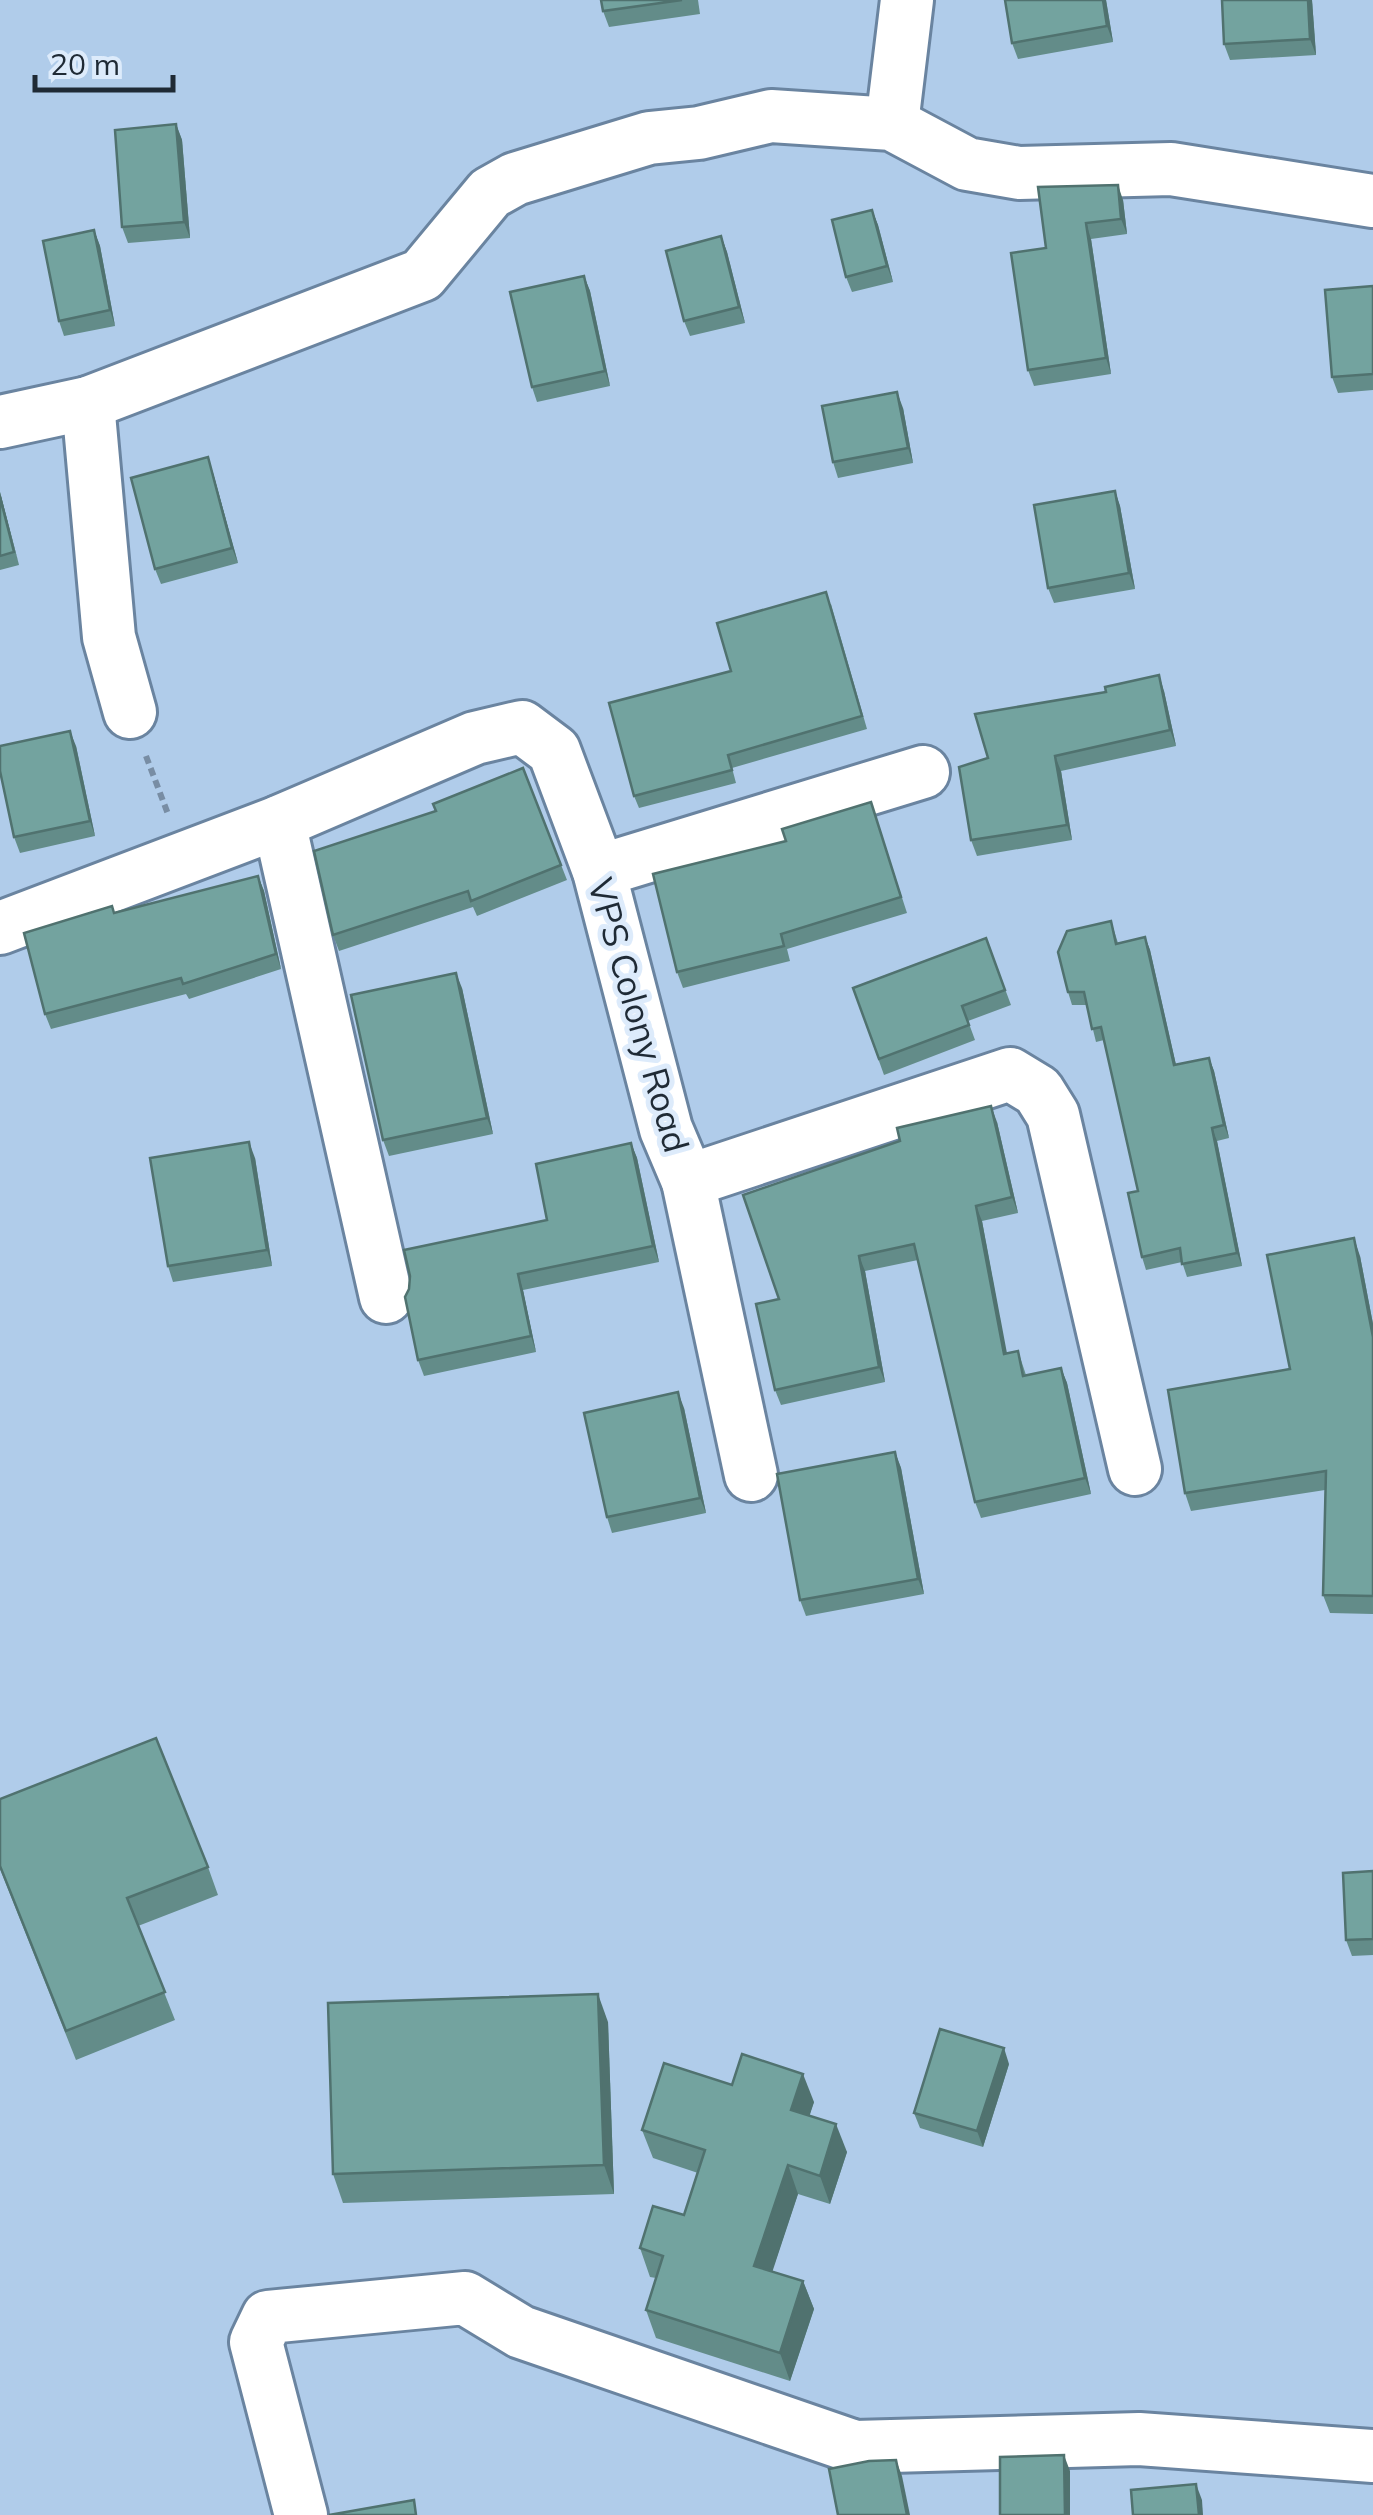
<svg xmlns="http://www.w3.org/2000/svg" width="1373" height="2515" font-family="Mulish,sans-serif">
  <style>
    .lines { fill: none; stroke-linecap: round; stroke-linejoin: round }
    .minor-casing { stroke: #6a84a0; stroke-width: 58 }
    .path { stroke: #788da4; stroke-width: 6; stroke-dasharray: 8 5; stroke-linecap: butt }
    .minor { stroke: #fff; stroke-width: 52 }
    .wall { fill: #638c89 }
    .shaded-wall { fill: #50726f }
    .building { fill: #73a39f; stroke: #50726f; stroke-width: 2.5 }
    .labels { text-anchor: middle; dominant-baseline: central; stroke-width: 10; stroke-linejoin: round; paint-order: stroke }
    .street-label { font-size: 35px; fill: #1f2a35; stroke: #ddebfb }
  </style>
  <rect width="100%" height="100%" fill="#b0ccea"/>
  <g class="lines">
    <defs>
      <g id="minor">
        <polyline points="892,124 907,0"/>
        <polyline points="88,403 109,637 130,712"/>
        <polyline points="0,422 88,403 422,275 490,193 515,179 649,138 699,133 771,116 892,124 967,164 1019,173 1171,169 1373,201"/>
        <polyline points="279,822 386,1297"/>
        <polyline points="599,871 923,772"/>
        <polyline points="0,928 279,822 475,738 522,727 554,751 599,871 666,1129 688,1181 1010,1074 1038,1091 1053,1115 1135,1469"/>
        <polyline points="688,1181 751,1475"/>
        <polyline points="301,2515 256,2342 268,2317 465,2298 521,2332 855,2447 1139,2439 1373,2456"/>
      </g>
    </defs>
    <use href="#minor" class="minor-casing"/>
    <polyline class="path" points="146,756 168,814"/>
    <use href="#minor" class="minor"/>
  </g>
  <g class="wall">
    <polygon points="601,0 698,0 700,14 609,27 603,11"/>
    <polygon points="1005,0 1106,0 1113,42 1018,59 1012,43"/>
    <polygon points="1312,0 1316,55 1230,60 1224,44"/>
    <polygon points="176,124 182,140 190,238 128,243 122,227"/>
    <polygon points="1123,200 1127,234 1091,239 1111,374 1034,386 1028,370 1046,248"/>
    <polygon points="872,210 878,225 893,282 852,292 846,277"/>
    <polygon points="94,230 100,246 115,326 64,336 59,321"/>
    <polygon points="721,236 727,252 745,323 690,336 684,321"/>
    <polygon points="584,276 590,291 610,386 537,402 532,387"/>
    <polygon points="1373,286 1373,390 1338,393 1332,377"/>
    <polygon points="903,408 913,463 838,478 833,462"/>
    <polygon points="213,473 238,563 161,584 155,569"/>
    <polygon points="1115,491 1120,506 1135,589 1054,603 1048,588"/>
    <polygon points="0,492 19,565 0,570"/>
    <polygon points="831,604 867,729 732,768 736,783 639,808 634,796 731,671"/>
    <polygon points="1164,691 1176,746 1061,771 1072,840 977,856 971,840 988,758"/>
    <polygon points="76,746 95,836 20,853 14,837"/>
    <polygon points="523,768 567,880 477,916 473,907 339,951 333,935 436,811"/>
    <polygon points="871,802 907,913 787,949 790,961 683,988 677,972 786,841"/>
    <polygon points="258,876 264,891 281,969 189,999 186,994 51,1029 45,1014 115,913"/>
    <polygon points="1111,921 1118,943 1145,937 1150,950 1176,1065 1209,1058 1214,1071 1229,1138 1217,1141 1242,1266 1187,1277 1182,1262 1146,1270 1142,1257 1138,1191 1104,1040 1096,1042 1087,1005 1072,1005 1068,992"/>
    <polygon points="986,938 1011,1005 968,1021 975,1040 884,1075 853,988"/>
    <polygon points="462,988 493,1134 389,1156 383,1140"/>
    <polygon points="997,1122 1018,1213 982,1221 1006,1353 1018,1351 1026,1375 1061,1368 1067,1383 1091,1494 981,1518 975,1502 918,1260 865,1271 885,1382 781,1405 775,1390 779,1299"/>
    <polygon points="631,1143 637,1158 659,1262 523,1290 536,1352 424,1376 418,1360 547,1220"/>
    <polygon points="255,1158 272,1266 173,1282 168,1266"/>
    <polygon points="1360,1256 1373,1324 1373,1614 1330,1613 1323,1595 1325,1490 1191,1511 1185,1493 1290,1369"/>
    <polygon points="684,1408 706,1513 612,1533 607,1517"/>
    <polygon points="895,1452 901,1468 924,1594 806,1616 800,1600"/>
    <polygon points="0,1799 208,1867 218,1895 138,1926 175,2020 76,2060 0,1869"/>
    <polygon points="1373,1871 1373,1955 1352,1956 1346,1940"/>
    <polygon points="608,2022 614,2194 343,2203 333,2174"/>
    <polygon points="1009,2064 983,2147 920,2128 914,2113"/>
    <polygon points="732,2085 814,2102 809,2116 847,2152 830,2204 798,2194 772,2271 803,2281 814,2309 790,2381 656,2338 646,2310 656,2278 650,2277 640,2248 684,2215 698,2173 653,2158 642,2130"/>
  </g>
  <g class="shaded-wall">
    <polygon points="1103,0 1106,0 1113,42 1107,26"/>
    <polygon points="1308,0 1312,0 1316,55 1310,39"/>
    <polygon points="176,124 182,140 190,238 184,222"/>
    <polygon points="1118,185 1123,200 1127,234 1121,219"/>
    <polygon points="872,210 878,225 893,282 887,266"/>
    <polygon points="1086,223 1091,239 1111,374 1106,358"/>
    <polygon points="94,230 100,246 115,326 110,310"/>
    <polygon points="721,236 727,252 745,323 739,307"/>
    <polygon points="584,276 590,291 610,386 605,371"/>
    <polygon points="897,392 903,408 913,463 908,448"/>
    <polygon points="208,457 213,473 238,563 232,548"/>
    <polygon points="1115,491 1120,506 1135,589 1129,573"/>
    <polygon points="0,492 19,565 0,497"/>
    <polygon points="1159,675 1164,691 1176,746 1170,730"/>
    <polygon points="70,731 76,746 95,836 90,821"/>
    <polygon points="1055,756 1061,771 1072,840 1067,825"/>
    <polygon points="258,876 264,891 281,969 276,954"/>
    <polygon points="1145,937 1150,950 1179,1078 1174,1065"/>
    <polygon points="456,973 462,988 493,1134 487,1118"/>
    <polygon points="1209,1058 1214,1071 1229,1138 1224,1125"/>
    <polygon points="991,1106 997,1122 1018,1213 1012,1197"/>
    <polygon points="1212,1128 1217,1141 1242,1266 1237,1253"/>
    <polygon points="249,1142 255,1158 272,1266 267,1250"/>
    <polygon points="631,1143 637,1158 659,1262 653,1246"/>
    <polygon points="976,1206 982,1221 1010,1369 1004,1354"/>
    <polygon points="1354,1238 1360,1256 1373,1324 1373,1339"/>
    <polygon points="859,1256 865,1271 885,1382 879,1367"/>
    <polygon points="518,1274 523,1290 536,1352 531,1336"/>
    <polygon points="1061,1368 1067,1383 1091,1494 1085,1478"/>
    <polygon points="678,1392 684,1408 706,1513 700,1498"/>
    <polygon points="895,1452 901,1468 924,1594 918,1579"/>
    <polygon points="598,1994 608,2022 614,2194 604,2165"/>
    <polygon points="1004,2048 1009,2064 983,2147 977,2131"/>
    <polygon points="803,2074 814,2102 802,2139 791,2110"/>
    <polygon points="836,2124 847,2152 830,2204 820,2176"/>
    <polygon points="788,2165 798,2194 765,2294 754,2266"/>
    <polygon points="803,2281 814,2309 790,2381 780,2353"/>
    <polygon points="1064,2455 1070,2471 1070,2515 1065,2515"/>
    <polygon points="896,2460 902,2476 910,2515 907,2515"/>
    <polygon points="1196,2484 1202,2500 1203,2515 1199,2515"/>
  </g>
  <g class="building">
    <polygon points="601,0 682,0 603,11"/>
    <polygon points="1005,0 1103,0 1107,26 1012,43"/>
    <polygon points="1222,0 1308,0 1310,39 1224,44"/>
    <polygon points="176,124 184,222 122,227 115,130"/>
    <polygon points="1118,185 1121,219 1086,223 1106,358 1028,370 1011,253 1046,248 1038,187"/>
    <polygon points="872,210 887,266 846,277 832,220"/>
    <polygon points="94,230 110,310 59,321 43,241"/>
    <polygon points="721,236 739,307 684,321 666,251"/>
    <polygon points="584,276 605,371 532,387 510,292"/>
    <polygon points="1373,286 1373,374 1332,377 1325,290"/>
    <polygon points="897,392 908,448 833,462 822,406"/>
    <polygon points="208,457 232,548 155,569 131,478"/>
    <polygon points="1115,491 1129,573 1048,588 1034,505"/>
    <polygon points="0,497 14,552 0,556"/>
    <polygon points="826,592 862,716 728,755 732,770 634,796 609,703 731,671 717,623"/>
    <polygon points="1159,675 1170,730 1055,756 1067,825 971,840 959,767 988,758 975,714 1106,692 1105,687"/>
    <polygon points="70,731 90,821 14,837 0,771 0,746"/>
    <polygon points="523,768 561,865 471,901 468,891 333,935 314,851 436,811 433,804"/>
    <polygon points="871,802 901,897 781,934 784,946 677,972 653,874 786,841 782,829"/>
    <polygon points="258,876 276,954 183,984 181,978 45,1014 24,933 112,906 114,913"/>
    <polygon points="1111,921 1116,944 1145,937 1174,1065 1209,1058 1224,1125 1212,1128 1237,1253 1182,1264 1180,1248 1142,1257 1128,1193 1138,1191 1101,1027 1092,1029 1084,992 1068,992 1058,952 1067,931"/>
    <polygon points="986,938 1005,990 962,1006 969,1025 879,1059 853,988"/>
    <polygon points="456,973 487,1118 383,1140 351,995"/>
    <polygon points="991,1106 1012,1197 976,1206 1004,1354 1018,1351 1023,1376 1061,1368 1085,1478 975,1502 914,1244 859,1256 879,1367 775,1390 756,1304 779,1299 743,1195 900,1141 897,1128"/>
    <polygon points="249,1142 267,1250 168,1266 150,1158"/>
    <polygon points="631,1143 653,1246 518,1274 531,1336 418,1360 405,1297 409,1289 410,1276 404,1250 547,1220 536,1164"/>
    <polygon points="1354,1238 1373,1337 1373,1596 1323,1595 1326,1471 1185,1493 1168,1390 1290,1369 1267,1255"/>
    <polygon points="678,1392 700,1498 607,1517 584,1413"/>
    <polygon points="895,1452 918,1579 800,1600 777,1474"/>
    <polygon points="156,1738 208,1867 127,1898 165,1992 66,2031 0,1866 0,1799"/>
    <polygon points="1373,1871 1373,1939 1346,1940 1343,1873"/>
    <polygon points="598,1994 604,2165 333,2174 328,2003"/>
    <polygon points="940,2029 1004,2048 977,2131 914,2113"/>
    <polygon points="742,2054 803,2074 791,2110 836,2124 820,2176 788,2165 754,2266 803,2281 780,2353 646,2310 663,2256 640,2248 653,2206 684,2215 705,2150 642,2130 664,2063 732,2085"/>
    <polygon points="1064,2455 1065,2515 1000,2515 1000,2457"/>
    <polygon points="896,2460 907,2515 838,2515 829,2469 869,2461"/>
    <polygon points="1196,2484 1199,2515 1133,2515 1131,2490"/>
    <polygon points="414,2500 416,2515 329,2515"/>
  </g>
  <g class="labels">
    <g class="street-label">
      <text transform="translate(639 1015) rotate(74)">VPS Colony Road</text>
    </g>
  </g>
  <path d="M35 75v15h138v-15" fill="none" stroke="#1f2a35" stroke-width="5"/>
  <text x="50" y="75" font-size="30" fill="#1f2a35" stroke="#ddebfb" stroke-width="8" paint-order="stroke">20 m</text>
</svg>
